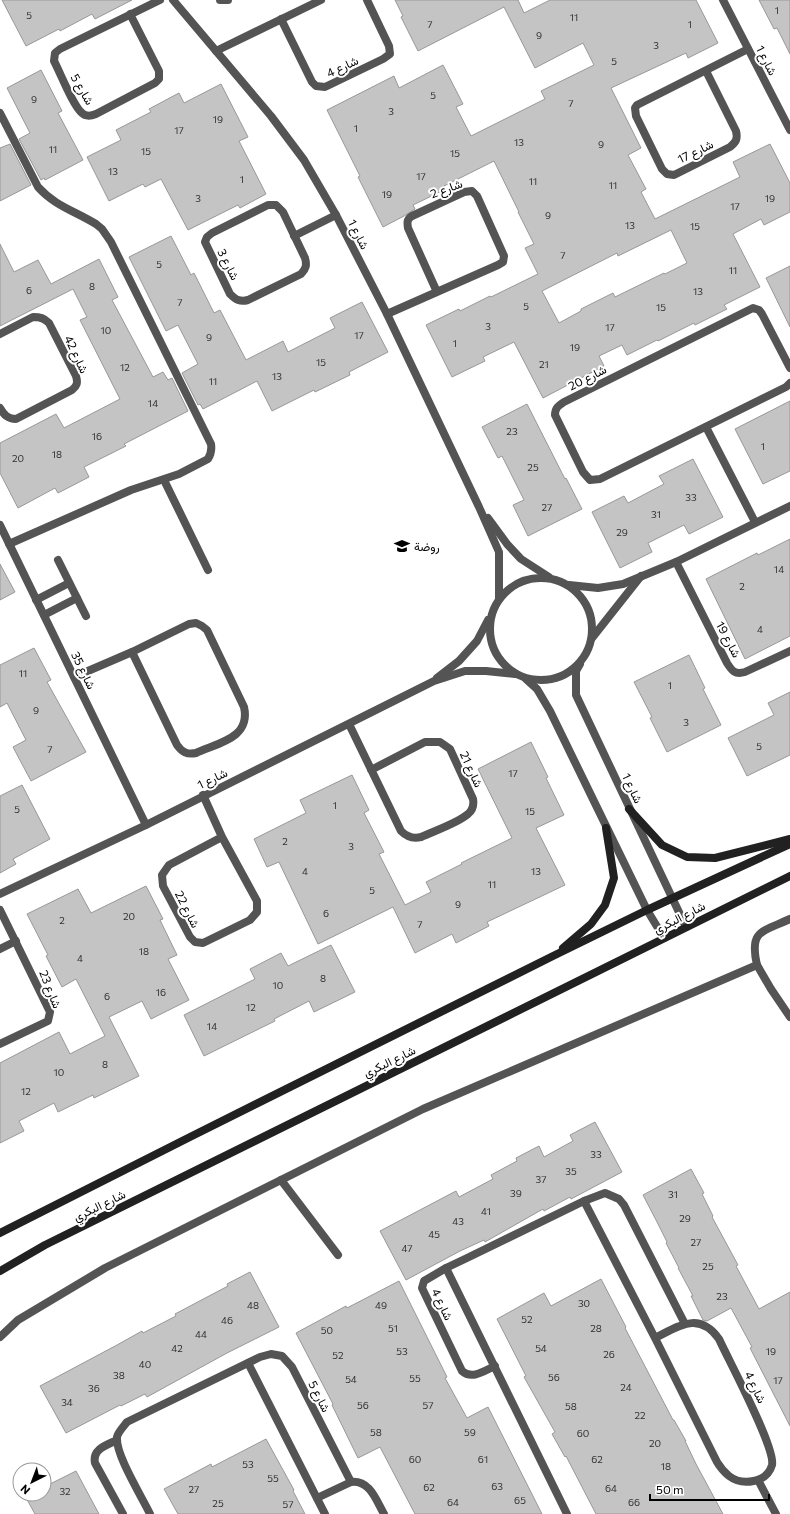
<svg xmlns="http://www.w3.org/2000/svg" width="790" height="1514" font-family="Commissioner,Vazirmatn,sans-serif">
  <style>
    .building { fill: #c4c4c4; stroke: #989898; fill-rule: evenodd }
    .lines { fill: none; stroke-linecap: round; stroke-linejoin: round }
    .service { stroke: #545454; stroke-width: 8 }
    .minor { stroke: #545454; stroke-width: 8 }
    .secondary { stroke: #212121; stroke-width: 8 }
    .labels { text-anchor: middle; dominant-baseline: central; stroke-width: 4; stroke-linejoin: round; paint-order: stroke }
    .number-label { font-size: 10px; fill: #313131 }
    .street-label { font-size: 12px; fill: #000; stroke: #fff }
    .poi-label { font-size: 12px; fill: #000; stroke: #fff; text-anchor: start }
  </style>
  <rect width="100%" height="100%" fill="#fff"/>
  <g class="building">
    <polygon points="2,0 132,0 95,19 92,14 60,31 59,29 26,46"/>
    <path d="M 395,0 L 518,0 L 524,13 L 550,0 L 696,0 L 718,43 L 688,58 L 686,53 L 611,88 L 641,148 L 628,155 L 646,189 L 641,192 L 655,219 L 740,177 L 733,162 L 770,144 L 790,183 L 790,212 L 764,225 L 761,219 L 733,234 L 760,287 L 724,305 L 727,309 L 695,325 L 694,323 L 658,341 L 657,340 L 627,355 L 622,345 L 599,356 L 604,366 L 543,398 L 514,342 L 483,357 L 485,361 L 452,377 L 426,325 L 459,309 L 460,311 L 490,296 L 491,297 L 538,274 L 525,248 L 534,244 L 518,212 L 519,212 L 494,161 L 444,186 L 446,189 L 413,205 L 415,209 L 404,216 L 383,227 L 358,177 L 360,176 L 327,110 L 394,76 L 399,88 L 443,65 L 463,104 L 456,107 L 471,136 L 545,99 L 541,91 L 594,65 L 583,43 L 535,68 L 504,7 L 418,51 L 401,17 L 403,16 ZM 671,230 L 687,263 L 665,274 L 664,273 L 615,297 L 613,293 L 581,309 L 581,311 L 559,323 L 542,291 L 617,253 L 618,256 Z"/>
    <polygon points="759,0 790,0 790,54 777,28 774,29"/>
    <polygon points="41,70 62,111 58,113 83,160 45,180 44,178 41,180 19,139 30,133 7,88"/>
    <polygon points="221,84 248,137 239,141 266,194 240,208 238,205 188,230 161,179 145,187 143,184 109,201 87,157 121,140 116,130 151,112 149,109 179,93 184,103"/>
    <polygon points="10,144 31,185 0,201 0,148"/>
    <polygon points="171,236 191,275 194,273 214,313 220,310 246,360 283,341 288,352 335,328 330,318 362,302 388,352 349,372 350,375 315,392 314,390 272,411 257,381 203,409 200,404 198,405 182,373 198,364 178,325 166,331 129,257"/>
    <polygon points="0,244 14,272 38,260 51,284 99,259 118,297 112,300 153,377 163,372 168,380 172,378 188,411 124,444 126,446 84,467 89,477 58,493 55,488 18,508 0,473 0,443 56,414 64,428 120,399 80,320 87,317 73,289 0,326"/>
    <polygon points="790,266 790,327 766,278"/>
    <polygon points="790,401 790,471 763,484 735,429"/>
    <polygon points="527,404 565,479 566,478 582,509 528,536 513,505 524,500 502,456 498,458 482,427"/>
    <polygon points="693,459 723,517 689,534 684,525 648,543 652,552 620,568 592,512 624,496 628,503 664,484 659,476"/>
    <polygon points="790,539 790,636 745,659 706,579 757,553 758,555"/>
    <polygon points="0,564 15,592 0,600"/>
    <polygon points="34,648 51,680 47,682 86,752 31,781 13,747 26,740 7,703 0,707 0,665"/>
    <polygon points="689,655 705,688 703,689 721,725 667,752 650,718 652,717 634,682"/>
    <polygon points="790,692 790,755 747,776 728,738 774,715 768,703"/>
    <polygon points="531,742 548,777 546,778 564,815 536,828 565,885 487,922 489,926 456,943 452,934 415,953 393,907 318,944 279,862 267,867 254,839 306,813 300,800 352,775 369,810 364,813 384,852 379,854 405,905 431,892 426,882 462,864 461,863 512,838 478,769"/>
    <polygon points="22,785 50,839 13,859 16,864 0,873 0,796"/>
    <polygon points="146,886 163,919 160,920 177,955 168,959 189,1000 151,1019 142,1001 109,1017 139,1076 94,1098 93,1095 58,1112 54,1103 19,1121 24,1131 0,1143 0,1063 59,1032 70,1054 105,1036 76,979 62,987 46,956 48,955 27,914 78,889 91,913"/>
    <polygon points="331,945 355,992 314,1012 309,1001 274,1019 275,1021 204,1056 184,1015 255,979 250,969 281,953 288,966"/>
    <polygon points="595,1122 622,1172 571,1199 570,1197 544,1211 543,1209 485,1242 484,1240 460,1251 406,1280 380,1231 456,1191 459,1197 493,1179 491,1175 517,1161 516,1158 539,1146 544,1157 573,1141 570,1135"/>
    <polygon points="691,1169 704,1193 702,1194 713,1216 712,1217 738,1265 736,1266 759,1309 790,1292 790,1426 750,1348 752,1347 731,1308 707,1321 703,1320 691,1296 693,1296 678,1268 679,1268 666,1243 667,1242 656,1220 643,1195"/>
    <polygon points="250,1272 279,1327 227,1353 147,1397 145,1394 121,1406 120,1405 66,1433 40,1386 117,1345 142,1331 143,1333 176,1316 175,1314 228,1286 227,1284"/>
    <polygon points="601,1279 626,1327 625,1328 673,1420 674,1420 686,1441 685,1441 696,1464 723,1514 596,1514 566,1456 565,1457 552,1434 555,1432 524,1377 526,1376 497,1319 544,1293 551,1306"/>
    <polygon points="399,1281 447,1377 445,1378 467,1418 488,1407 542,1514 415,1514 380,1447 358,1458 332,1405 333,1404 296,1333 346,1306 347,1308"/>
    <polygon points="266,1439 294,1490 293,1491 305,1514 178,1514 164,1489 211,1464 212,1467"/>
    <polygon points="76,1471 99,1514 35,1514 24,1494 44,1494 44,1487"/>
  </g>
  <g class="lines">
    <g class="service">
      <polyline points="220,0 228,0"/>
      <path d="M 0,113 L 38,187 C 55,206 75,211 96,224 L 102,229 L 111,242 L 211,444 C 212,450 211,454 208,459 L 179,474 L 131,490 L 9,544"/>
      <polyline points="164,480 208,570"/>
      <polyline points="58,560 86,616"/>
      <polyline points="36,600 69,583"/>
      <polyline points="44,615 77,598"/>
      <path d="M 196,623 L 202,626 L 207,630 L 244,707 C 251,738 218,743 196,753 C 187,755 182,752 177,745 L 132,652 L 189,624 Z"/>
      <polyline points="74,677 132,652"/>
      <polyline points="281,1180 338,1255"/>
    </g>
    <g class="minor">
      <polyline points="173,0 271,116 304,160 336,215 387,314 479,507 499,552 499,598"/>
      <polyline points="723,0 790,130"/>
      <path d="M 130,14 L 159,71 L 159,79 L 155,83 L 96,114 C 91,116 86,117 82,113 C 73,106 60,72 54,61 L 55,53 L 60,49 L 160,0"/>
      <polyline points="281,19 312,82 316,86 325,87 383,59 390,54 389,46 367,0"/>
      <polyline points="216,51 321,0"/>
      <path d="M 706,71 L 736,131 C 738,139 736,142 730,147 L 674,175 L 667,174 L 662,169 L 636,116 L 635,108 L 637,105 L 748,49"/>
      <path d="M 268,205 L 276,205 L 283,212 L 305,258 C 307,265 306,269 301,274 L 248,300 C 240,302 236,300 230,294 L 205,242 L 207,237 L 212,233 Z"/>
      <polyline points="294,236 336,215"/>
      <path d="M 387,314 L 498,265 L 503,262 L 504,256 L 477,196 L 472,191 L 464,192 L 412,216 C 407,219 407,222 408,228 L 437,292"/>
      <path d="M 0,334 L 33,317 C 40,317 44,318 49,323 L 76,376 C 78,383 77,386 72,390 L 16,419 C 8,419 4,415 0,408"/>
      <path d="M 790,368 L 762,314 L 759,310 L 753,308 L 564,402 C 558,406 555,408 555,415 L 583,472 L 590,480 L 600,479 L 786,387 L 790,383"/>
      <polyline points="706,427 755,522"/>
      <polyline points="488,518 507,544 521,559 549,577"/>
      <polyline points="0,525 146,825"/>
      <path d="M 676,562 L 727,663 C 732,671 735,675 745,672 L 790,651"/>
      <circle cx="541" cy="629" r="51"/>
      <polyline points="569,585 598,588 623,584 676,562 790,506"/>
      <polyline points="592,638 641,576"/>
      <polyline points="580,664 576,671 576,695 686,927"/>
      <polyline points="437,678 459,661 477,641 488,620"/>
      <polyline points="526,679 537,689 550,711 647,910 664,938"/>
      <path d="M 349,724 L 401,831 C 407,837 413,839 421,837 C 434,831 458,823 468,814 C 473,810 474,805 473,799 L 450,749 L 440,742 L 425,742 L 371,770"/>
      <polyline points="203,795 222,837 257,901 257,912 250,920 203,943 195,942 190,937 163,886 162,875 169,865 222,837"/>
      <polyline points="0,894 146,825 434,681 465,671 486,671 515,674"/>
      <polyline points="0,910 50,1012 48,1021 0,1044"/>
      <polyline points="0,949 16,941"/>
      <polyline points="757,965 771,989 790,1017"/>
      <path d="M 584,1201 L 655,1338 L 717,1462 C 720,1467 724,1472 729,1476 C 742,1486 767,1483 772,1465 C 776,1448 728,1359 719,1339 C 699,1311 679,1326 655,1338"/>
      <polyline points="446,1268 567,1514"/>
      <path d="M 0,1337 L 18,1320 L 105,1268 L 423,1109 L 757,965 C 749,930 762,932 790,919"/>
      <polyline points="248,1363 325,1514"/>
      <path d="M 495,1366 C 484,1371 472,1380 462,1371 L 422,1288 L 424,1281 L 446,1268 L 467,1258 L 584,1201 L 605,1193 L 619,1199 L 624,1205 L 685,1324"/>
      <path d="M 117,1440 C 107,1445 92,1449 95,1463 L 123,1514"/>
      <polyline points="758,1480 776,1514"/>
      <path d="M 317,1498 L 351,1482 C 370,1480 376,1500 384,1514"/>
      <path d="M 150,1514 C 142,1497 115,1454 117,1437 C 118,1432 124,1426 127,1422 L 260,1357 L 271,1354 L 282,1356 L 292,1367 L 351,1482"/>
    </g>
    <g class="secondary">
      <polyline points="629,809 662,845 687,857 715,858 790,839"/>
      <polyline points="563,948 591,924 605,905 614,878 606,828"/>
      <polyline points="0,1233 190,1137 553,956 647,910 790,844"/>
      <polyline points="0,1271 45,1245 790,876"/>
    </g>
  </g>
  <defs>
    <symbol id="school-bare" viewBox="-9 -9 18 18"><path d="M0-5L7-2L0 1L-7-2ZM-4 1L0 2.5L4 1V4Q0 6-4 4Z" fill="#000" stroke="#fff" stroke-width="2.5" paint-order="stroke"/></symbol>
  </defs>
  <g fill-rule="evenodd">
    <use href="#school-bare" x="391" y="535" width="22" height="22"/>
  </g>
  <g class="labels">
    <g class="number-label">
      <text x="777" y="10">1</text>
      <text x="29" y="15">5</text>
      <text x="574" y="17">11</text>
      <text x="430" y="24">7</text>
      <text x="690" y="24">1</text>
      <text x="539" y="35">9</text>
      <text x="656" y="45">3</text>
      <text x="614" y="61">5</text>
      <text x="433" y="95">5</text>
      <text x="34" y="99">9</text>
      <text x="571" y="103">7</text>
      <text x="391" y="111">3</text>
      <text x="218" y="119">19</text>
      <text x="356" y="128">1</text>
      <text x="179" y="130">17</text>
      <text x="519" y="142">13</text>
      <text x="601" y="144">9</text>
      <text x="53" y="149">11</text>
      <text x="146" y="151">15</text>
      <text x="455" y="153">15</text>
      <text x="113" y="171">13</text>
      <text x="421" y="176">17</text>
      <text x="242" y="179">1</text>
      <text x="533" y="181">11</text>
      <text x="613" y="185">11</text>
      <text x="387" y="194">19</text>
      <text x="198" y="198">3</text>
      <text x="770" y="198">19</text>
      <text x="735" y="206">17</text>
      <text x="548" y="215">9</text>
      <text x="630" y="225">13</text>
      <text x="695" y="226">15</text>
      <text x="563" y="255">7</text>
      <text x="159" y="264">5</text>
      <text x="733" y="270">11</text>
      <text x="92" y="286">8</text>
      <text x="29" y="290">6</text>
      <text x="698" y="291">13</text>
      <text x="180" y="302">7</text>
      <text x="526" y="306">5</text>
      <text x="661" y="307">15</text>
      <text x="488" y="326">3</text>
      <text x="610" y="327">17</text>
      <text x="106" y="330">10</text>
      <text x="359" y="335">17</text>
      <text x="209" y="337">9</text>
      <text x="455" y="343">1</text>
      <text x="575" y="347">19</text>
      <text x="321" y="362">15</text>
      <text x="544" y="364">21</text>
      <text x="125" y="367">12</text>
      <text x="277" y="376">13</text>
      <text x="213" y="381">11</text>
      <text x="153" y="403">14</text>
      <text x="512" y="431">23</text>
      <text x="97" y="436">16</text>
      <text x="763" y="446">1</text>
      <text x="57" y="454">18</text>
      <text x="18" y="458">20</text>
      <text x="533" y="467">25</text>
      <text x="691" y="497">33</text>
      <text x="547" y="507">27</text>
      <text x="656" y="514">31</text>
      <text x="622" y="532">29</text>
      <text x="779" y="569">14</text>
      <text x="742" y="586">2</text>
      <text x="760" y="629">4</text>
      <text x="23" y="673">11</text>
      <text x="670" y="685">1</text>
      <text x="36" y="710">9</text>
      <text x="686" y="722">3</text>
      <text x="759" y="746">5</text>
      <text x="50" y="749">7</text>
      <text x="513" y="773">17</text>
      <text x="335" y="805">1</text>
      <text x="17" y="809">5</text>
      <text x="530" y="811">15</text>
      <text x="285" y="841">2</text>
      <text x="351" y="846">3</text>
      <text x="305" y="871">4</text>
      <text x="536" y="871">13</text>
      <text x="492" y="884">11</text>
      <text x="372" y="890">5</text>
      <text x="458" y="904">9</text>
      <text x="326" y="913">6</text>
      <text x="129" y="916">20</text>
      <text x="62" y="920">2</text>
      <text x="420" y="924">7</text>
      <text x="144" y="951">18</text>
      <text x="80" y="958">4</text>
      <text x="323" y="978">8</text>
      <text x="278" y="985">10</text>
      <text x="161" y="992">16</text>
      <text x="107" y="996">6</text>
      <text x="251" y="1007">12</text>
      <text x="212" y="1026">14</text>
      <text x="105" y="1064">8</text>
      <text x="59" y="1072">10</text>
      <text x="26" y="1091">12</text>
      <text x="596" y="1154">33</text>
      <text x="571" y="1171">35</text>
      <text x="541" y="1179">37</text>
      <text x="516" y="1193">39</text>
      <text x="673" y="1194">31</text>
      <text x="486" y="1211">41</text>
      <text x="685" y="1218">29</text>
      <text x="458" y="1221">43</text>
      <text x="434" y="1234">45</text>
      <text x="696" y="1242">27</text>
      <text x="407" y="1248">47</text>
      <text x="708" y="1266">25</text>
      <text x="722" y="1296">23</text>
      <text x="584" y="1303">30</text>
      <text x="253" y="1305">48</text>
      <text x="381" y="1305">49</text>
      <text x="527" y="1319">52</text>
      <text x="227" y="1320">46</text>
      <text x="393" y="1328">51</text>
      <text x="596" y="1328">28</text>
      <text x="327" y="1330">50</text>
      <text x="201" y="1334">44</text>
      <text x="177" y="1348">42</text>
      <text x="541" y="1348">54</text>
      <text x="402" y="1351">53</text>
      <text x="771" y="1351">19</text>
      <text x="609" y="1354">26</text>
      <text x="338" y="1355">52</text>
      <text x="145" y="1364">40</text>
      <text x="119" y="1375">38</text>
      <text x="554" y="1377">56</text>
      <text x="415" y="1378">55</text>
      <text x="351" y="1379">54</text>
      <text x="778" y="1380">17</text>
      <text x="626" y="1387">24</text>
      <text x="94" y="1388">36</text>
      <text x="67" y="1402">34</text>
      <text x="363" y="1405">56</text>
      <text x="428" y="1405">57</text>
      <text x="571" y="1406">58</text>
      <text x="640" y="1415">22</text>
      <text x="376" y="1432">58</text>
      <text x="470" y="1432">59</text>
      <text x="583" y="1433">60</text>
      <text x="655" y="1443">20</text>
      <text x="415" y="1459">60</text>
      <text x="483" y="1459">61</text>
      <text x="597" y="1459">62</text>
      <text x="248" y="1464">53</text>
      <text x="666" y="1466">18</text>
      <text x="273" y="1478">55</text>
      <text x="497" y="1486">63</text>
      <text x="429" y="1487">62</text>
      <text x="611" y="1488">64</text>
      <text x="194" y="1489">27</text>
      <text x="65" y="1491">32</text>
      <text x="520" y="1500">65</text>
      <text x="453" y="1502">64</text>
      <text x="634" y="1502">66</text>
      <text x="218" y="1503">25</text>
      <text x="288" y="1504">57</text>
    </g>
    <g class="street-label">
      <text transform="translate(767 60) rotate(63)">شارع 1</text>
      <text transform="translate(342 66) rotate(-25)">شارع 4</text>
      <text transform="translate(83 89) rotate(60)">شارع 5</text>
      <text transform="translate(695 151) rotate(-26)">شارع 17</text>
      <text transform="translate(446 188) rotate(-21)">شارع 2</text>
      <text transform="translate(359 234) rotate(63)">شارع 1</text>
      <text transform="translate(229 264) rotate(63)">شارع 3</text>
      <text transform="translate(77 354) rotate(65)">شارع 42</text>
      <text transform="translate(587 377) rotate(-27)">شارع 20</text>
      <text transform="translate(729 639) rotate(62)">شارع 19</text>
      <text transform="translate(84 670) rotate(64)">شارع 35</text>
      <text transform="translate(472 769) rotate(65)">شارع 21</text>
      <text transform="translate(212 778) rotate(-26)">شارع 1</text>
      <text transform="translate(633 788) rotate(65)">شارع 1</text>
      <text transform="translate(188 909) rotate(63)">شارع 22</text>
      <text transform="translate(679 917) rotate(-27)">شارع البكري</text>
      <text transform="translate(51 989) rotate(68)">شارع 23</text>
      <text transform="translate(389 1061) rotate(-26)">شارع البكري</text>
      <text transform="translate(99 1205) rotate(-26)">شارع البكري</text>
      <text transform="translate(443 1304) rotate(65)">شارع 4</text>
      <text transform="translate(756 1387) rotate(64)">شارع 4</text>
      <text transform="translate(320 1396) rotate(63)">شارع 5</text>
    </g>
    <g class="poi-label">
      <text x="414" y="546">روضة</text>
    </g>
  </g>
  <g transform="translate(32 1482) rotate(222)"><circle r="19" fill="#ffffff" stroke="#999999"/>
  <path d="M0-3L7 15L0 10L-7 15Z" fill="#000000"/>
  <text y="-6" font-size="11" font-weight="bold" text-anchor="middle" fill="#000000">N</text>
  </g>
  <path d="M650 1494v6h119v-6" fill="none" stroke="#000000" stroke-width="2"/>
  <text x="656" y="1494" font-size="12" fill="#000000" stroke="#ffffff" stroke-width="3" paint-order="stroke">50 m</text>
</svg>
